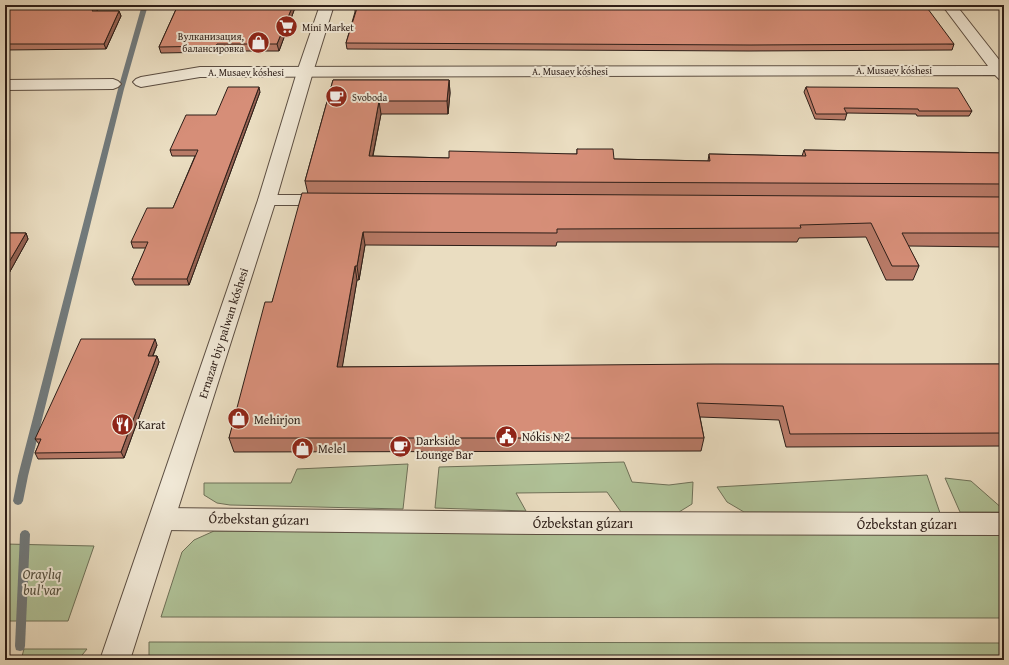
<svg xmlns="http://www.w3.org/2000/svg" width="1009" height="665" font-family="'Gentium Book Plus',serif">
  <style>
    .green { fill: #b0c298; stroke: #6e7058 }
    .lines { fill: none; stroke-linecap: round; stroke-linejoin: round }
    .stream { fill: #717a7c; fill-rule: evenodd }
    .minor-casing { stroke: #5c4e42; stroke-width: 2 }
    .tertiary-casing { stroke: #5c4e42; stroke-width: 2 }
    .minor { fill: #f1e9d7; fill-rule: evenodd }
    .tertiary { fill: #f1e9d7; fill-rule: evenodd }
    .wall { fill: #b87a67; stroke: #2d1e18 }
    .shaded-wall { fill: #966354; stroke: #2d1e18 }
    .building { fill: #d68e78; stroke: #2d1e18 }
    .labels { text-anchor: middle; dominant-baseline: central; stroke-width: 4; stroke-linejoin: round; paint-order: stroke }
    .far-poi-label { font-size: 10px; fill: #2d1e18; stroke: #f1e9d7; text-anchor: start }
    .far-street-label { font-size: 10px; fill: #2d1e18; stroke: #f1e9d7 }
    .street-label { font-size: 12px; fill: #2d1e18; stroke: #f1e9d7 }
    .poi-label { font-size: 12px; fill: #2d1e18; stroke: #f1e9d7; text-anchor: start }
    .near-street-label { font-size: 14px; fill: #2d1e18; stroke: #f1e9d7 }
    .near-park-label { font-size: 14px; font-style: italic; fill: #544f3e; stroke: #f1e9d7 }
  </style>
  <rect width="100%" height="100%" fill="#eaddc1"/>
  <filter id="stains"><feTurbulence type="fractalNoise" baseFrequency=".005" numOctaves="4"/><feColorMatrix values="0 0 0 0 .2 0 0 0 0 .09 0 0 0 0 .02 0 0 0 .5 -.17"/></filter>
  <radialGradient id="worn" r=".72"><stop offset=".6" stop-color="#630" stop-opacity="0"/><stop offset="1" stop-color="#630" stop-opacity=".3"/></radialGradient>
  <g class="green">
    <polygon points="624,462 632,482 669,485 693,482 692,504 679,512 621,512 607,492 516,493 526,511 435,508 439,467"/>
    <polygon points="408,464 403,509 230,505 217,503 204,495 204,483 291,483 297,469"/>
    <polygon points="927,475 940,513 744,512 727,502 717,487"/>
    <polygon points="945,478 971,481 1004,510 1004,512 960,512"/>
    <polygon points="214,531 1004,535 1004,618 161,617 182,552 194,540"/>
    <polygon points="5,544 94,546 68,621 5,621"/>
    <polygon points="149,642 1004,643 1004,660 151,660 149,655"/>
    <polygon points="24,649 87,649 78,660 21,660"/>
  </g>
  <g class="lines">
    <g class="stream">
      <polygon points="142,5 148,5 124,89 28,476 23,501 21,504 18,505 15,504 13,501 18,476 118,89"/>
      <polygon points="25,530 28,531 30,534 25,646 24,650 20,651 16,650 15,646 20,534 22,531"/>
    </g>
    <defs>
      <g id="minor">
        <polygon points="942,5 956,5 1004,66 1004,81 999,79 995,75 200,77 141,87 136,85 133,82 136,79 141,77 200,67 988,66"/>
        <polygon points="113,79 118,81 121,84 118,87 113,89 5,90 5,80"/>
        <polygon points="267,195 328,195 334,196 337,200 334,204 328,205 267,205 261,204 258,200 261,196"/>
        <polygon points="163,508 539,512 1004,513 1004,535 539,534 163,530 154,527 150,519 154,511"/>
      </g>
      <polygon id="tertiary" points="320,5 334,5 313,72 276,200 130,660 100,660 258,200 297,72"/>
    </defs>
    <use href="#minor" class="minor-casing"/>
    <use href="#tertiary" class="tertiary-casing"/>
    <use href="#minor" class="minor"/>
    <use href="#tertiary" class="tertiary"/>
  </g>
  <g class="wall">
    <polygon points="5,5 101,5 97,11 119,11 121,16 106,49 5,50"/>
    <polygon points="178,5 296,5 279,51 218,51 218,52 161,53 159,47"/>
    <polygon points="355,8 954,44 952,50 749,51 347,49 346,43 355,12"/>
    <polygon points="333,80 449,80 450,93 448,114 381,114 373,156 449,158 577,154 577,149 614,159 708,161 709,154 802,156 804,150 1004,153 1004,247 908,246 919,266 913,280 886,280 866,237 799,238 797,242 557,242 556,246 365,245 359,280 357,280 342,367 1004,364 1004,446 786,447 779,420 700,417 704,438 701,451 234,452 229,438 272,302 308,194 305,181"/>
    <polygon points="806,87 972,111 969,116 917,116 916,114 847,113 845,120 815,119 804,92"/>
    <polygon points="260,92 189,285 135,285 132,279 146,248 133,248 131,242 173,208 195,156 172,156 170,150 216,115"/>
    <polygon points="5,233 26,233 28,239 8,275 5,275"/>
    <polygon points="157,345 153,356 157,356 159,362 124,458 38,459 35,453 39,444 35,439"/>
  </g>
  <g class="shaded-wall">
    <polygon points="96,5 101,5 93,16 92,11"/>
    <polygon points="293,5 296,5 279,51 277,44"/>
    <polygon points="119,11 121,16 106,49 104,44"/>
    <polygon points="449,80 450,93 448,114 447,101"/>
    <polygon points="259,87 260,92 189,285 187,279"/>
    <polygon points="379,101 381,114 370,169 369,156"/>
    <polygon points="363,232 365,245 359,280 357,266"/>
    <polygon points="26,233 28,239 8,275 5,269"/>
    <polygon points="355,266 357,280 340,381 337,367"/>
    <polygon points="155,339 157,345 150,362 148,356"/>
    <polygon points="157,356 159,362 124,458 121,452"/>
  </g>
  <g class="building">
    <polygon points="5,5 96,5 92,11 119,11 104,44 5,44"/>
    <polygon points="178,5 293,5 277,44 217,44 216,46 159,47"/>
    <polygon points="356,5 925,5 954,44 750,45 346,43 357,8 355,8"/>
    <polygon points="333,80 449,80 447,101 379,101 369,156 449,158 449,151 577,154 577,149 613,149 614,159 710,161 709,154 806,156 804,150 1004,153 1004,184 305,181"/>
    <polygon points="228,87 259,87 187,279 132,279 148,242 131,242 147,208 173,208 198,150 170,150 186,115 216,115"/>
    <polygon points="806,87 958,88 972,111 919,111 918,109 844,108 847,114 816,114"/>
    <polygon points="302,193 1004,197 1004,233 902,233 919,266 892,266 871,223 800,225 801,228 557,229 557,233 363,232 357,266 355,266 337,367 714,364 1004,364 1004,433 790,434 783,406 697,403 704,438 229,438 265,302 272,302"/>
    <polygon points="5,233 26,233 5,269"/>
    <polygon points="81,339 155,339 148,356 157,356 121,452 35,453 41,439 35,439"/>
  </g>
  <defs>
    <symbol id="supermarket-disc" viewBox="-11 -11 22 22"><circle r="9.5" fill="#8f2418" stroke="#f1e9d7"/><path d="M-6-5.5h2.5l.6 2H6L4.5 2H-2.5L-4.4-4H-6ZM-1.5 3.2a1.3 1.3 0 1 0 .1 0ZM3 3.2a1.3 1.3 0 1 0 .1 0Z" fill="#fff"/></symbol>
    <symbol id="shop-disc" viewBox="-11 -11 22 22"><circle r="9.5" fill="#8f2418" stroke="#f1e9d7"/><path d="M-5-2.5h2.3a2.7 3.5 0 0 1 5.4 0H5L5.5 6h-11ZM-1.5-2.5h3a1.5 2.3 0 0 0-3 0Z" fill="#fff"/></symbol>
    <symbol id="cafe-disc" viewBox="-11 -11 22 22"><circle r="9.5" fill="#8f2418" stroke="#f1e9d7"/><path d="M-5.5-4.5H6V0H3Q3 3.5 0 3.5H-2.5Q-5.5 3.5-5.5 0ZM3-3.2v2h1.7v-2ZM-6 4.5H4V6H-6Z" fill="#fff"/></symbol>
    <symbol id="restaurant-disc" viewBox="-11 -11 22 22"><circle r="9.5" fill="#8f2418" stroke="#f1e9d7"/><path d="M-5-6h1v4h1v-4h1v4h1v-4h1v5L-1.5 .5V6h-2V.5L-5-1ZM5-6V6H3V1.5H1.5Q1.5-4 5-6Z" fill="#fff"/></symbol>
    <symbol id="civic-disc" viewBox="-11 -11 22 22"><circle r="9.5" fill="#8f2418" stroke="#f1e9d7"/><path d="M-.6-6.5H3V-4.5H.6V-3L4-1V1h2V6H-6V1h2V-1L-.6-3ZM-1.2 2.5V6h2.4V2.5Z" fill="#fff"/></symbol>
  </defs>
  <g fill-rule="evenodd">
    <use href="#supermarket-disc" x="274" y="14" width="25" height="25"/>
    <use href="#shop-disc" x="246" y="30" width="25" height="25"/>
    <use href="#cafe-disc" x="324" y="84" width="25" height="25"/>
    <use href="#shop-disc" x="226" y="406" width="25" height="25"/>
    <use href="#restaurant-disc" x="110" y="412" width="25" height="25"/>
    <use href="#civic-disc" x="494" y="424" width="25" height="25"/>
    <use href="#cafe-disc" x="388" y="434" width="25" height="25"/>
    <use href="#shop-disc" x="290" y="436" width="25" height="25"/>
  </g>
  <g class="labels">
    <g class="far-poi-label">
      <text x="302" y="27">Mini Market</text>
      <text x="244" y="36" text-anchor="end">Вулканизация,<tspan x="244" dy="12">балансировка</tspan></text>
      <text x="352" y="97">Svoboda</text>
    </g>
    <g class="far-street-label">
      <text x="894" y="70">A. Musaev kóshesi</text>
      <text x="570" y="71">A. Musaev kóshesi</text>
      <text x="246" y="72">A. Musaev kóshesi</text>
    </g>
    <g class="street-label">
      <text transform="translate(223 333) rotate(-72)">Ernazar biy palwan kóshesi</text>
    </g>
    <g class="poi-label">
      <text x="254" y="419">Mehirjon</text>
      <text x="138" y="424">Karat</text>
      <text x="522" y="436">Nókis №2</text>
      <text x="416" y="440">Darkside<tspan x="416" dy="14">Lounge Bar</tspan></text>
      <text x="318" y="448">Melel</text>
    </g>
    <g class="near-street-label">
      <text transform="translate(259 519) rotate(1)">Ózbekstan gúzarı</text>
      <text x="583" y="523">Ózbekstan gúzarı</text>
      <text x="907" y="524">Ózbekstan gúzarı</text>
    </g>
    <g class="near-park-label">
      <text x="42" y="574">Oraylıq<tspan x="42" dy="16">bul'var</tspan></text>
    </g>
  </g>
  <rect width="1009" height="665" fill="none" stroke="#eaddc1" stroke-width="20"/>
  <rect x="6" y="6" width="997" height="653" fill="none" stroke="#2d1e18" stroke-width="2"/>
  <rect x="10" y="10" width="989" height="645" fill="none" stroke="#2d1e18"/>
  <rect width="100%" height="100%" filter="url(#stains)"/>
  <rect width="100%" height="100%" fill="url(#worn)"/>
</svg>
